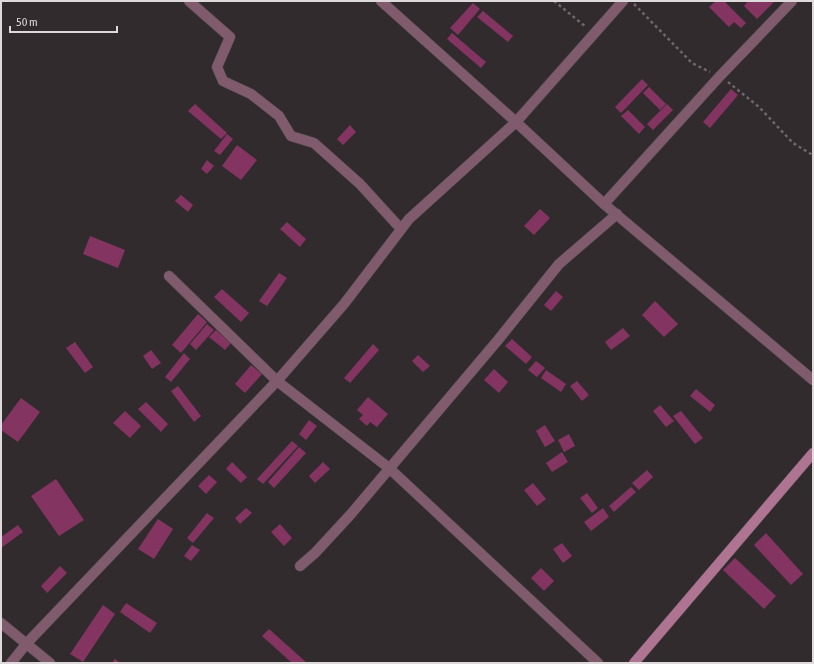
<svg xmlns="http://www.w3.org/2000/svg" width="814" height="664" font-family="'Asap Condensed',sans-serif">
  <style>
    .building { fill: #843461 }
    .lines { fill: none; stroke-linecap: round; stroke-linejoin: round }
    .street-casing { stroke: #4d474a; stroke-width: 11 }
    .secondary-casing { stroke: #4d474a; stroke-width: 11 }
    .path { stroke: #6c6769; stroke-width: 2.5; stroke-dasharray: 3 3; stroke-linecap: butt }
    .street { stroke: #805b6d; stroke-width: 10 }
    .secondary { stroke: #af7491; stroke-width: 10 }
  </style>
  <rect width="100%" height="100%" fill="#312b2e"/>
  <g class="building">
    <polygon points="716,1 724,1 746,23 741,28 734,22 729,27 709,7"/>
    <polygon points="748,1 775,1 757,19 744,6"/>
    <polygon points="473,3 480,9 458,35 450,28"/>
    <polygon points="483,11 513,36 508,42 477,17"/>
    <polygon points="452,33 486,62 481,68 447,39"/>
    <polygon points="642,79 648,85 621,113 615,107"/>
    <polygon points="649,87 666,104 660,110 643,93"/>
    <polygon points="731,89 738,95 710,128 703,122"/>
    <polygon points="195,104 227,133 221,139 188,111"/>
    <polygon points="667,104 673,110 653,130 647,124"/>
    <polygon points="628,110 645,127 639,134 621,116"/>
    <polygon points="350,125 356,132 343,145 337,139"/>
    <polygon points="227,134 233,139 220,155 214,151"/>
    <polygon points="237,145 257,160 241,180 222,166"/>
    <polygon points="207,160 214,166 207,174 201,169"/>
    <polygon points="181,195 193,205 188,212 175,201"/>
    <polygon points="540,209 550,218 534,235 524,226"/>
    <polygon points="287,222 306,239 300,247 280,229"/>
    <polygon points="90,236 125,250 118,268 83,254"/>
    <polygon points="279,273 287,278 267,306 259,301"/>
    <polygon points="222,289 249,313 241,322 214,297"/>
    <polygon points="556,291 563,297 551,311 544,305"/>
    <polygon points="655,301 678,324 664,337 642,315"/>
    <polygon points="198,314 207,322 181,353 172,345"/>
    <polygon points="207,324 214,330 196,350 190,344"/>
    <polygon points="623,328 630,336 611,350 605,342"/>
    <polygon points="216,330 231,343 225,350 209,337"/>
    <polygon points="512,339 532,357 526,364 505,346"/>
    <polygon points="75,342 93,367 85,373 66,348"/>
    <polygon points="373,344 379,350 350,383 344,378"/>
    <polygon points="151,350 161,363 152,369 143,356"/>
    <polygon points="184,353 190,359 171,382 165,377"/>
    <polygon points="418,355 430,366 423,372 412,361"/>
    <polygon points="536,361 545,368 537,377 528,370"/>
    <polygon points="251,365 262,374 245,393 235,384"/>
    <polygon points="494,369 508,382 499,393 484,380"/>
    <polygon points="546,370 566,384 561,392 541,378"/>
    <polygon points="577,381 589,395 582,401 570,386"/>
    <polygon points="178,386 201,416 194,422 171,391"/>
    <polygon points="696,389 715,405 710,412 690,396"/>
    <polygon points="368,397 388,414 377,427 370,422 367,426 359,419 363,415 357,410"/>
    <polygon points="21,398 40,412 18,442 1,430 1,425"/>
    <polygon points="146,402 168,424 161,432 138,409"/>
    <polygon points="660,405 674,421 666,427 653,411"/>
    <polygon points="125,411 141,426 130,438 113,423"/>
    <polygon points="681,411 703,438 695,444 673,416"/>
    <polygon points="309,420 317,426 306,440 299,434"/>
    <polygon points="545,425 555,441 545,447 536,431"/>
    <polygon points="569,434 575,446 564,452 558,440"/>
    <polygon points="292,441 298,446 263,484 257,479"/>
    <polygon points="299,447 306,453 274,488 268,482"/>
    <polygon points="562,452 568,462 552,472 546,463"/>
    <polygon points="232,462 247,477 241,483 226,469"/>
    <polygon points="323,462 330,469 315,483 309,476"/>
    <polygon points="647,470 653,477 639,490 632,483"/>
    <polygon points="209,475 217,482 206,494 198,486"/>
    <polygon points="56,479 84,520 59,536 31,496"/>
    <polygon points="533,483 546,499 537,506 524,490"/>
    <polygon points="631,487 636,492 614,512 609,506"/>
    <polygon points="587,493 598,508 592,513 580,498"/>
    <polygon points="246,508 252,513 240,524 235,518"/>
    <polygon points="603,508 609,517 591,531 584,522"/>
    <polygon points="207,513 214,518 193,543 187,538"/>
    <polygon points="158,519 173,529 154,559 138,549"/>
    <polygon points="280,524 292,538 284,546 271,532"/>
    <polygon points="18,525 23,532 1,548 1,537"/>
    <polygon points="766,533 803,574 791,585 754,545"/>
    <polygon points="562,543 572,556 563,563 553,549"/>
    <polygon points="192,545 200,550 191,561 184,556"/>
    <polygon points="735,558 776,596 764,609 723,570"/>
    <polygon points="60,566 67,573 47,593 41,586"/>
    <polygon points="541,568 554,581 544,591 531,578"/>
    <polygon points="126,603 157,623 150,633 120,612"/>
    <polygon points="103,605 115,614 83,662 70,654"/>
    <polygon points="269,629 307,663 292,663 262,636"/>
    <polygon points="115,659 120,663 112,663"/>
  </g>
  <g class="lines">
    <defs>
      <g id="street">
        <polyline points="189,1 230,37 217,67 223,81 251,94 279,116 291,136 314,143 360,184 401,229"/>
        <polyline points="381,1 516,122 604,204 813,380"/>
        <polyline points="604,204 720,76 792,1"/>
        <polyline points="169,276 277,381 389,468 598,663"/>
        <polyline points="300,566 315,553 351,514 498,340 559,264 617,214"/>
        <polyline points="1,623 50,663"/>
        <polyline points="11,663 27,643 277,381 344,304 409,219 516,122 623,1"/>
      </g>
      <polyline id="secondary" points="634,663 813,453"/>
    </defs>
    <use href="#street" class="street-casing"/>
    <use href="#secondary" class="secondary-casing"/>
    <g class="path">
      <polyline points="554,1 586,27"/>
      <polyline points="634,4 692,63 710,72"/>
      <polyline points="728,82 759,107 793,143 811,154 813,156"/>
    </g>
    <use href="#street" class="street"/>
    <use href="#secondary" class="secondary"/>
  </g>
  <rect width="814" height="664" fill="none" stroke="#ded9db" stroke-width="4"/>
  <path d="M10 26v6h107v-6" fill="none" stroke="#ded9db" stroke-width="2"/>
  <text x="16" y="26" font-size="12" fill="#ded9db" stroke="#312b2e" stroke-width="3" paint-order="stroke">50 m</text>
</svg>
